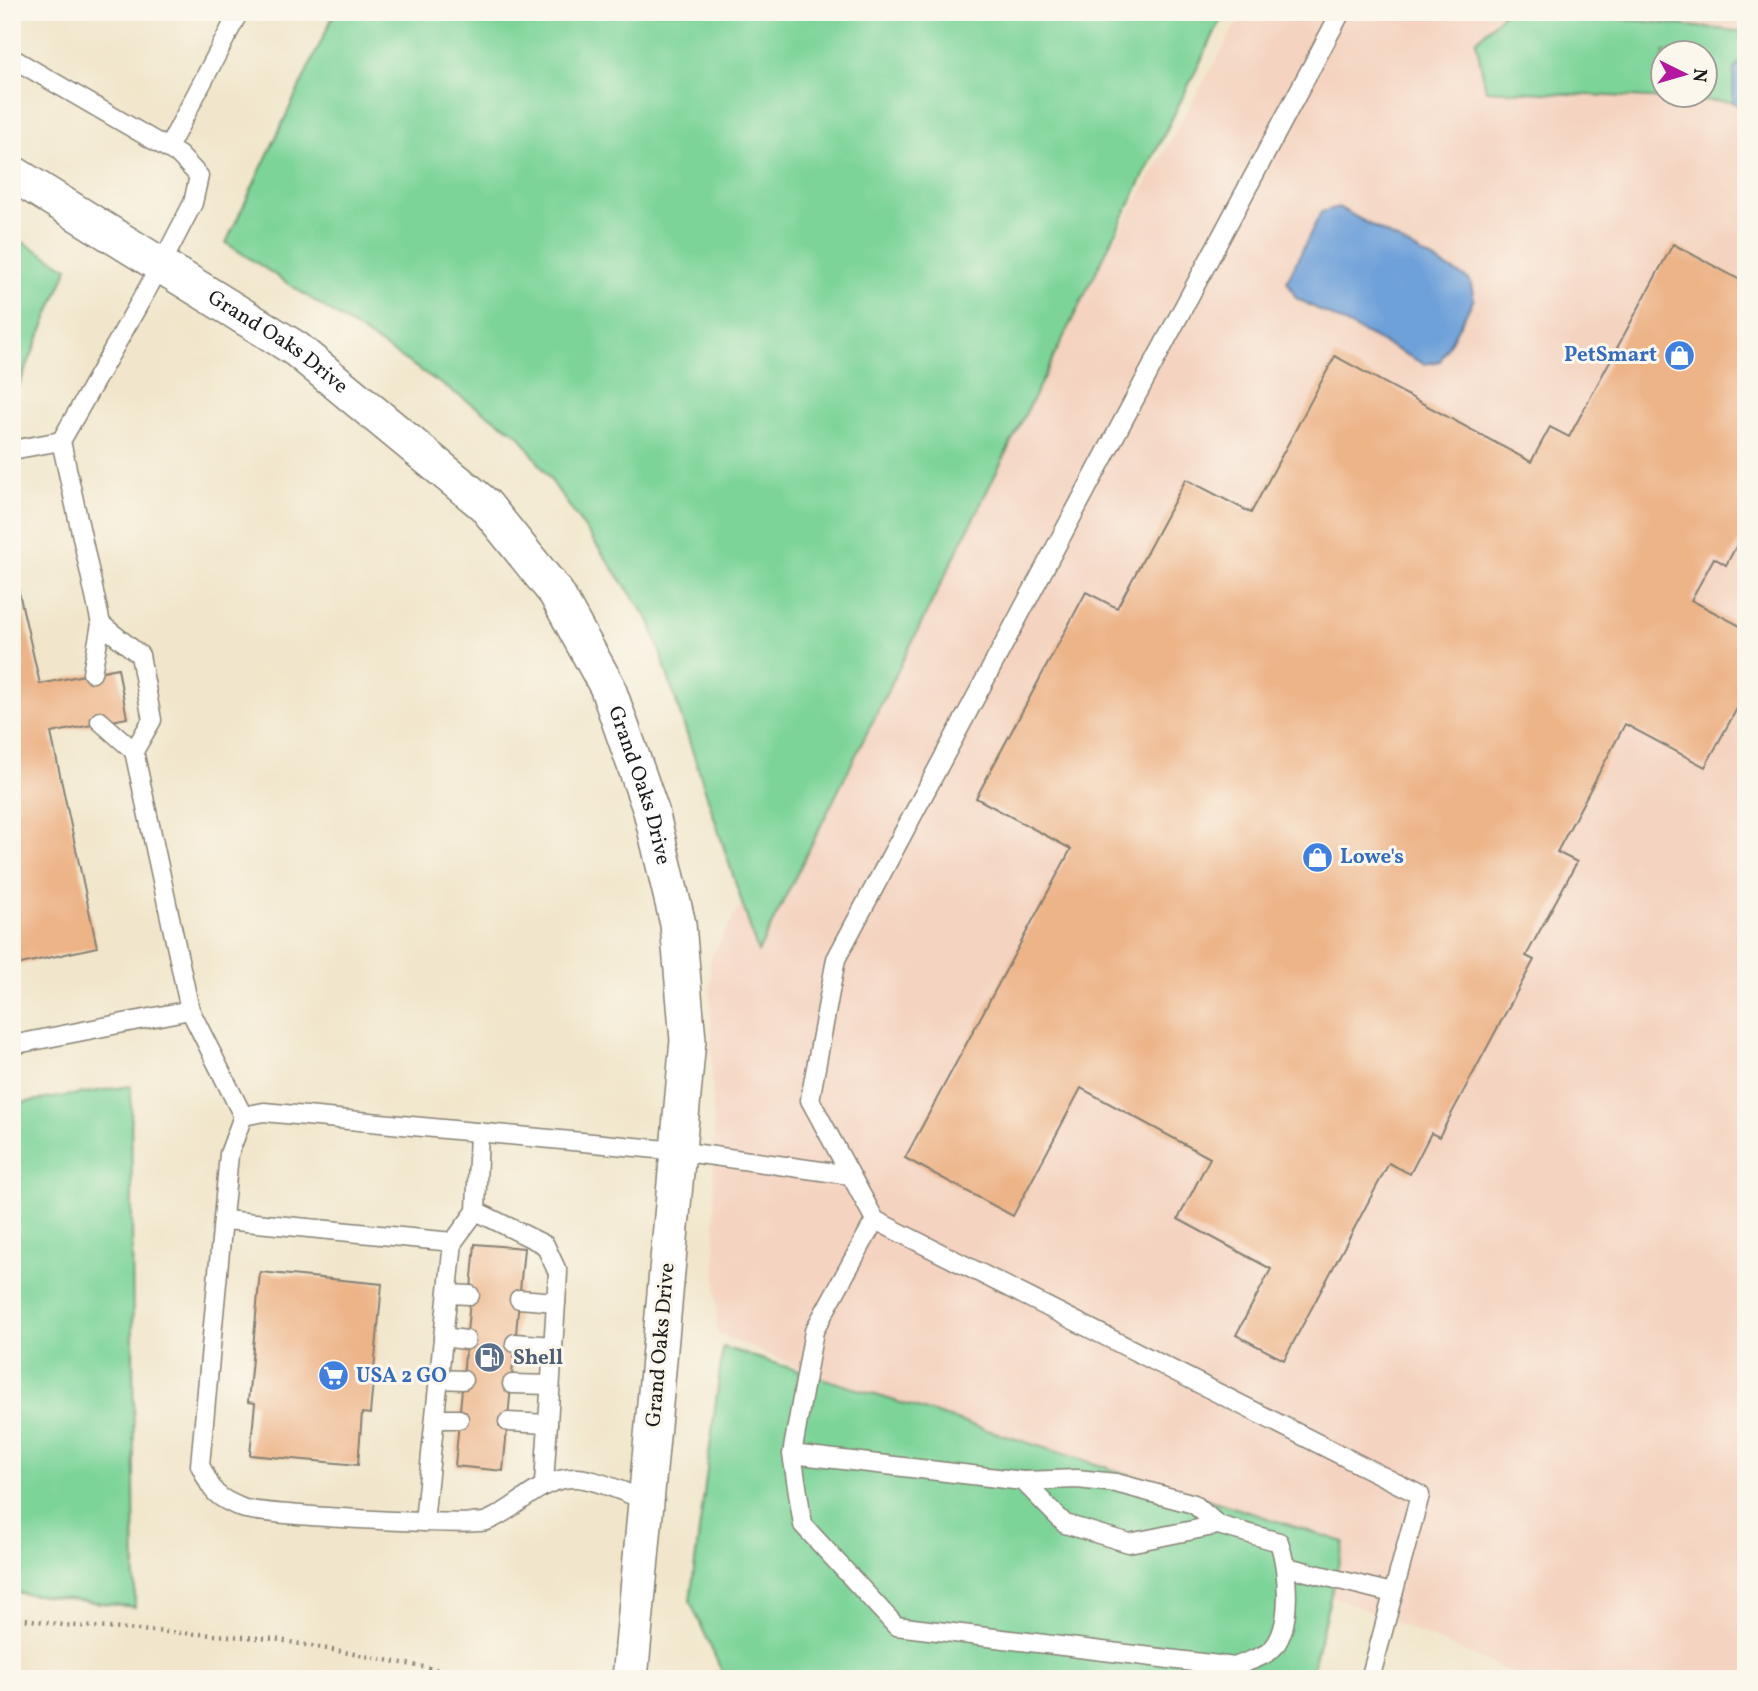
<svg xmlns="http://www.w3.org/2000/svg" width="1758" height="1691" font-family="Vollkorn,serif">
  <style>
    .built { fill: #f4d3c0; fill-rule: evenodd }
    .green { fill: #7dd499; stroke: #4c785a; stroke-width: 2; fill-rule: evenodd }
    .water { fill: #6ea0d9; stroke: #455e7a; stroke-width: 2 }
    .building { fill: #edb488 }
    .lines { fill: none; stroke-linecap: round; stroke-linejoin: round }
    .lane-casing { stroke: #868174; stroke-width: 21 }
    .street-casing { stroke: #868174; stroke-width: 38 }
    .path { stroke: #868174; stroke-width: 4.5; stroke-dasharray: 2 5; stroke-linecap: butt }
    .lane { stroke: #fff; stroke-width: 18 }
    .street { stroke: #fff; stroke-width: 35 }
    .labels { text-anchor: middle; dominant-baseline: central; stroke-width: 6; stroke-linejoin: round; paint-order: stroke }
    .street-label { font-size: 21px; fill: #1c1c1c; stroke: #fbf7ec }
    .shop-label { font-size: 21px; font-weight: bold; fill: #366cbe; stroke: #fbf7ec; text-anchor: start }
    .service-label { font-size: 21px; font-weight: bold; fill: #4e5e75; stroke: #fbf7ec; text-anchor: start }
  </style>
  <rect width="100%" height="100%" fill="#fbf7ec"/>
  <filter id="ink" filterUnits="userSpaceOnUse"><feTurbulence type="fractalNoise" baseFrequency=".0143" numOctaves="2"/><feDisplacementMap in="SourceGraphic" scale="14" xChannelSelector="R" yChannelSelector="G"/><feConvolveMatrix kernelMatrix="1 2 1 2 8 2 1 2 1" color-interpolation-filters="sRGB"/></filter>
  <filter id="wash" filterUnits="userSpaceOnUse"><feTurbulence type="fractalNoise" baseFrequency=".00686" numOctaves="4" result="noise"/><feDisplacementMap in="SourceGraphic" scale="28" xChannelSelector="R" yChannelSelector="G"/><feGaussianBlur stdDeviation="1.57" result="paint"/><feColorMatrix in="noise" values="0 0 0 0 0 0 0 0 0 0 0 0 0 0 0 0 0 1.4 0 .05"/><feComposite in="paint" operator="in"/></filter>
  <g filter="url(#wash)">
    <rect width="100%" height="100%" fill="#f1e6cb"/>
    <path class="built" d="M 1243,12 L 1746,12 L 1746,1679 L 1527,1679 L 717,1333 L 710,959 ZM 1664,52 L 1706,52 L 1706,94 L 1664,94 Z"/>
    <g class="green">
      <polygon points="335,12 1225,12 758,952 650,621 519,435 226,243"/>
      <path d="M 1505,12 L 1555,12 L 1746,32 L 1746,56 L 1734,70 L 1733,102 L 1486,90 L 1476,41 ZM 1664,52 L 1706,52 L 1706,94 L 1664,94 Z"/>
      <polygon points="12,236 68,268 17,390 12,391"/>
      <polygon points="131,1086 135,1607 12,1592 12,1104"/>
      <polygon points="723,1347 1344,1542 1310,1679 780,1679 722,1672 690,1601"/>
    </g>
    <g class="water">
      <polygon points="1746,56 1746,110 1733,102 1734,69"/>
      <polygon points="1338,207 1470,280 1474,299 1440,361 1424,364 1296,298 1287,281 1321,212"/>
    </g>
    <g id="blocks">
      <g class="building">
        <polygon points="1673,244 1746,283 1746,528 1726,565 1714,558 1691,600 1746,629 1746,692 1705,767 1625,724 1557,852 1577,862 1526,956 1534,960 1439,1137 1431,1133 1410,1174 1389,1163 1284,1360 1236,1335 1271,1269 1178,1219 1210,1158 1081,1088 1013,1216 905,1158 1071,849 976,798 1086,592 1117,608 1186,479 1251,513 1335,356 1531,462 1550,427 1569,437"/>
        <polygon points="12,562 40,684 118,668 127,718 51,733 97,947 12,966"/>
        <polygon points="475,1244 524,1248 503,1471 455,1466"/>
        <polygon points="260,1272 382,1284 370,1414 362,1413 358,1465 250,1455 255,1403 248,1402"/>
      </g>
    </g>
  </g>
  <g filter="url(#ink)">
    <use href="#blocks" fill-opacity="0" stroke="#868174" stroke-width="2"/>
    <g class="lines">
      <defs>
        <g id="lane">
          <polyline points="1341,12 836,959 810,1100 875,1220 1420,1495 1370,1679"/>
          <polyline points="12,58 179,155 199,176 193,203 161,265 61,441 101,624 140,655 152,720 134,751 190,1010 243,1116"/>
          <polyline points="168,148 239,12"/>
          <polyline points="12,450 61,441"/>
          <polyline points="92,673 101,624"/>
          <polyline points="100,721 134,751"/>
          <polyline points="12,1045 190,1010"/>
          <polyline points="476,1211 545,1245 558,1273 544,1483"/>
          <polyline points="225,1220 453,1242"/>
          <polyline points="448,1294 470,1295"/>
          <polyline points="519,1299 556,1302"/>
          <polyline points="443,1337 466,1340"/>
          <polyline points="515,1343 553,1346"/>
          <polyline points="439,1379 463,1380"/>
          <polyline points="512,1384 550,1385"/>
          <polyline points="435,1419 459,1419"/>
          <polyline points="508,1422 548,1424"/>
          <path d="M 792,1454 L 1023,1481 L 1065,1524 L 1129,1543 L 1218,1525 L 1279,1542 C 1288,1568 1294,1630 1270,1651 C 1261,1658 1245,1662 1235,1667 L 896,1626 L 803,1525 L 792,1454 L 814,1331 L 875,1220"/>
          <polyline points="1023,1481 1077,1479 1116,1483 1194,1504 1218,1525"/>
          <path d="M 648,1501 C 628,1494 596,1479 577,1478 C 539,1477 520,1508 487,1521 C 472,1527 259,1515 242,1508 C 213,1496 213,1492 200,1465 L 229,1154 L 243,1116 L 264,1112 L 678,1151 L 850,1175"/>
          <polyline points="424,1522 453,1242 476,1211 479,1132"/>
          <polyline points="1287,1567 1392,1593"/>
        </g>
        <g id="street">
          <path id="s1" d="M 12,173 L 296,349 L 485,505 L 556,593 L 607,686 L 651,811 L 678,924 L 688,1040 L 630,1679"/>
        </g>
      </defs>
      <use href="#lane" class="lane-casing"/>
      <use href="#street" class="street-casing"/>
      <polyline class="path" points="12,1617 63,1625 274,1639 477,1677 525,1679"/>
      <use href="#lane" class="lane"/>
      <use href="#street" class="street"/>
    </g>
  </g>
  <defs>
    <symbol id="shop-disc" viewBox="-11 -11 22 22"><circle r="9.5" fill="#3f7fe0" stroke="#fbf7ec"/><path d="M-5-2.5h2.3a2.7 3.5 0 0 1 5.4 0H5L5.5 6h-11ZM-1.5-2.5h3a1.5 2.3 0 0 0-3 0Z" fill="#fff"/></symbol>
    <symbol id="fuel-disc" viewBox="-11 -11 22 22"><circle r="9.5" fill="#5c6f8a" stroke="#fbf7ec"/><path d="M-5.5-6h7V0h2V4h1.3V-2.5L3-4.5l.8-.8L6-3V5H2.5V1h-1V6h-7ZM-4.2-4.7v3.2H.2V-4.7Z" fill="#fff"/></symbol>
    <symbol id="supermarket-disc" viewBox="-11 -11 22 22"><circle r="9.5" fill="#3f7fe0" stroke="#fbf7ec"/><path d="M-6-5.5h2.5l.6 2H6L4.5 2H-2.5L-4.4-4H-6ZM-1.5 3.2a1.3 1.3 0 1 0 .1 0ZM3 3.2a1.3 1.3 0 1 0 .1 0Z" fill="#fff"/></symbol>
  </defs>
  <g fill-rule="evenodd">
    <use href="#shop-disc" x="1662" y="338" width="35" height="35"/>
    <use href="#shop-disc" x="1300" y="840" width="35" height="35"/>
    <use href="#fuel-disc" x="472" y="1340" width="35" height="35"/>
    <use href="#supermarket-disc" x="316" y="1358" width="35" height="35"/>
  </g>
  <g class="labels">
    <g class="street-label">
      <text stroke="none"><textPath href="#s1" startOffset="315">Grand Oaks Drive</textPath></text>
      <text stroke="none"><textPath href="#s1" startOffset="903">Grand Oaks Drive</textPath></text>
      <text transform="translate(661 1345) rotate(-85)">Grand Oaks Drive</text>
    </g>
    <g class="shop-label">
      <text x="1657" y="355" text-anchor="end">PetSmart</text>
      <text x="1340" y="857">Lowe's</text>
      <text x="356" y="1376">USA 2 GO</text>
    </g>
    <g class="service-label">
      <text x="513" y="1358">Shell</text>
    </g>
  </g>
  <rect width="1758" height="1691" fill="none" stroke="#fbf7ec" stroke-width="42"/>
  <g transform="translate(1684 74) rotate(95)"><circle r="33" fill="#fbf7ec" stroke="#a29f99" stroke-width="2"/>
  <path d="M0-5L12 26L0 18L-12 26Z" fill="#b5179e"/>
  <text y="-10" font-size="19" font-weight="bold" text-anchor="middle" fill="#1c1c1c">N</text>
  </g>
</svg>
